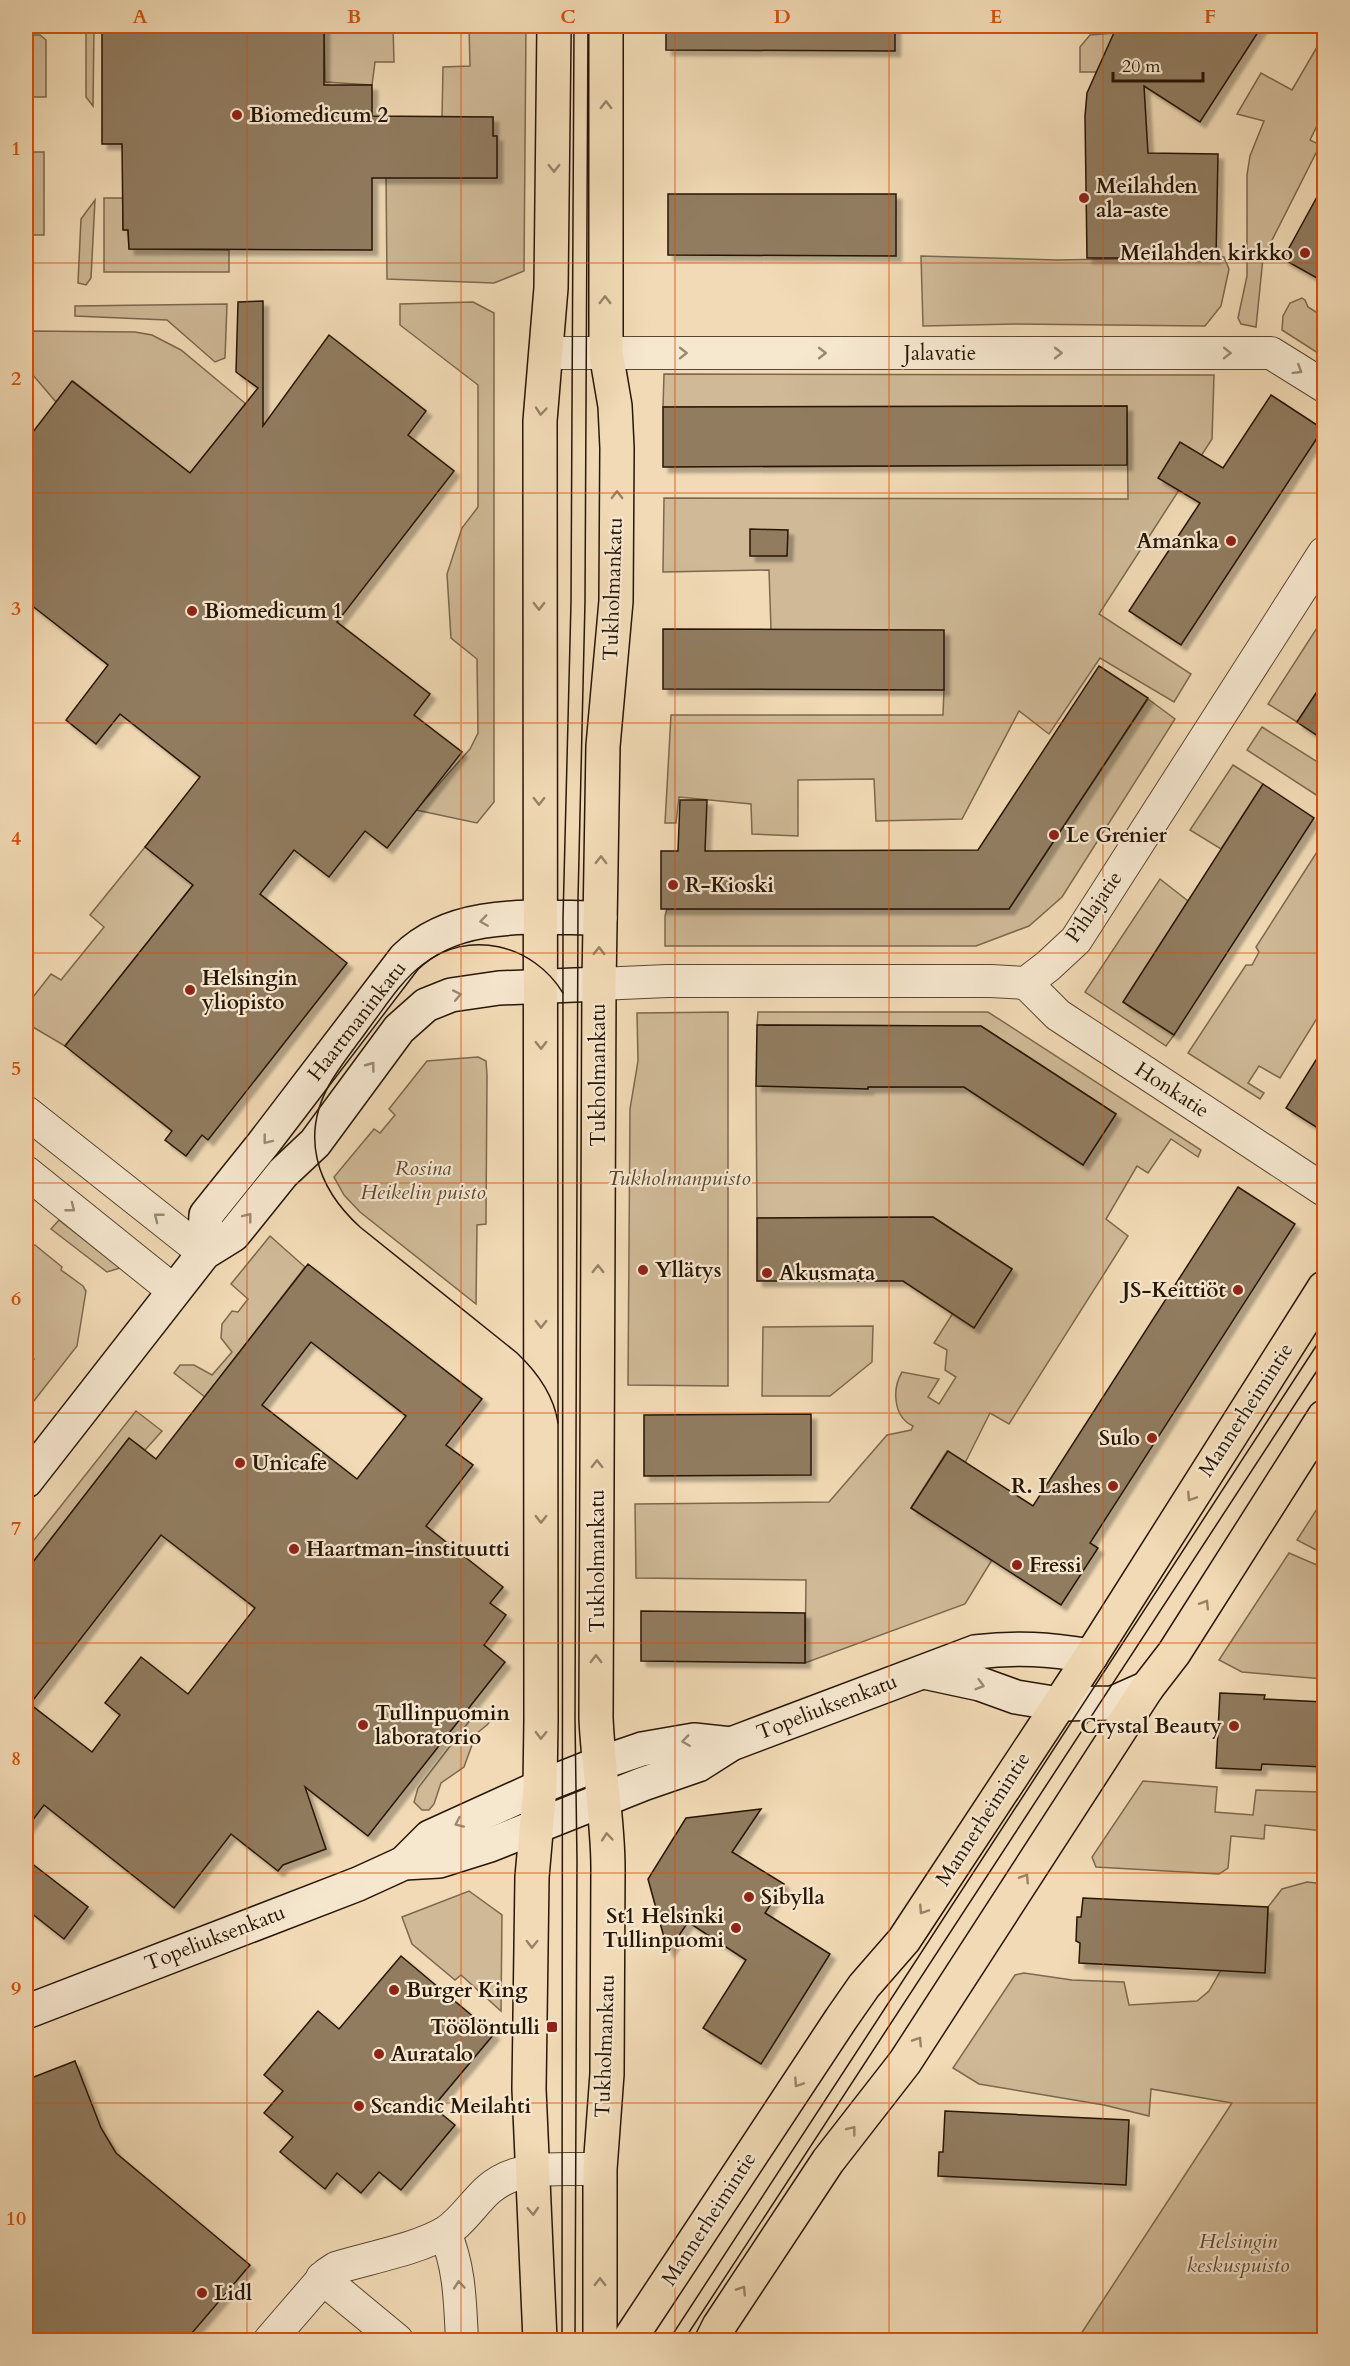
<svg xmlns="http://www.w3.org/2000/svg" width="1350" height="2366" font-family="Cardo,serif">
  <style>
    .green { fill: #cfb997; stroke: #7c684e; stroke-width: 1.5 }
    .building { fill: #917c61; stroke: #281606; stroke-width: 1.5; fill-rule: evenodd; filter: url(#shadow) }
    .lines { fill: none; stroke-linecap: round; stroke-linejoin: round }
    .street-casing { stroke: #5a4732; stroke-width: 34 }
    .secondary-casing { stroke: #281606; stroke-width: 36 }
    .primary-casing { stroke: #281606; stroke-width: 36 }
    .street { stroke: #f6e7cf; stroke-width: 32 }
    .secondary { stroke: #f6e7cf; stroke-width: 33 }
    .primary { stroke: #f1dab5; stroke-width: 33 }
    .tram { stroke: #281606; stroke-width: 1.5 }
    .oneway { stroke: #978266 }
    .oneway2 { stroke: #998975 }
    .grid { fill: none; stroke: #d5520b; stroke-width: 1.5; stroke-opacity: 0.55 }
    .poi-dot { fill: #8f2418; stroke: #f6e7cf; stroke-width: 2 }
    .labels { text-anchor: middle; dominant-baseline: central; stroke-width: 4.5; stroke-linejoin: round; paint-order: stroke }
    .poi-label { font-size: 21px; font-weight: bold; fill: #281606; stroke: #f6e7cf; text-anchor: start }
    .street-label { font-size: 21px; fill: #281606; stroke: #f6e7cf }
    .park-label { font-size: 21px; font-style: italic; fill: #5a4732; stroke: #f6e7cf }
    .neatline { fill: none; stroke: #d5520b; stroke-width: 2 }
    .grid-label { font-size: 20px; text-anchor: middle; font-weight: bold; fill: #d5520b }
  </style>
  <defs>
    <filter id="shadow"><feDropShadow dx="5.5" dy="5.5" stdDeviation="1.5" flood-color="#0004"/></filter>
  </defs>
  <rect width="100%" height="100%" fill="#f1dab5"/>
  <filter id="stains"><feTurbulence type="fractalNoise" baseFrequency=".00333" numOctaves="4"/><feColorMatrix values="0 0 0 0 .2 0 0 0 0 .09 0 0 0 0 .02 0 0 0 .5 -.17"/></filter>
  <radialGradient id="worn" r=".72"><stop offset=".6" stop-color="#630" stop-opacity="0"/><stop offset="1" stop-color="#630" stop-opacity=".3"/></radialGradient>
  <g class="green">
    <polygon points="86,26 94,26 93,106 86,97"/>
    <polygon points="324,26 393,26 394,62 375,62 372,85 325,82"/>
    <polygon points="469,26 526,26 524,271 494,283 387,279 386,177 497,178 497,137 493,136 493,117 442,117 443,67 470,66"/>
    <polygon points="1115,33 1097,72 1080,72 1080,47 1090,35"/>
    <polygon points="29,35 40,35 46,40 46,97 30,97"/>
    <polygon points="1324,35 1324,117 1322,116 1310,140 1320,145 1263,258 1256,327 1241,324 1238,318 1247,276 1247,175 1250,156 1264,121 1237,114 1261,73 1292,90"/>
    <rect x="26" y="152" width="18" height="83"/>
    <polygon points="104,198 123,198 123,229 128,230 129,249 229,250 229,272 104,272"/>
    <polygon points="95,200 91,278 86,285 78,283 81,219"/>
    <polygon points="921,256 1057,260 1224,257 1229,269 1221,306 1205,326 1015,324 923,326"/>
    <polygon points="1302,298 1305,300 1308,307 1324,317 1324,357 1282,330 1283,316 1290,303"/>
    <polygon points="473,302 494,313 494,802 477,823 416,810 470,749 478,733 477,659 451,638 447,574 462,528 478,507 478,385 400,325 400,304"/>
    <polygon points="227,304 225,358 215,362 167,320 75,316 75,306"/>
    <polygon points="29,331 135,332 152,335 181,350 246,404 190,473 73,381 56,402 32,374"/>
    <polygon points="664,374 1214,375 1212,439 1099,614 1191,674 1174,702 1100,658 1049,734 1019,711 962,819 876,821 874,779 798,780 798,836 752,834 751,804 679,797 676,823 665,823 671,715 943,715 944,690 771,630 769,570 663,572 664,498 1128,499 1127,406 663,407"/>
    <polygon points="1324,617 1324,681 1297,722 1268,704"/>
    <polygon points="1148,699 1175,719 1062,897 1029,926 976,946 665,946 665,916 667,909 1009,909"/>
    <polygon points="1262,727 1324,766 1324,800 1247,750"/>
    <polygon points="1233,765 1263,784 1221,849 1190,830"/>
    <polygon points="1324,841 1324,953 1317,962 1320,979 1324,983 1324,1007 1280,1078 1259,1066 1248,1083 1264,1093 1260,1099 1188,1053 1246,965 1252,965 1259,952 1256,947"/>
    <polygon points="145,847 193,885 65,1046 26,1023 26,1006 51,974 61,980 104,927 90,915"/>
    <polygon points="1160,879 1188,901 1123,1002 1174,1035 1166,1046 1085,992"/>
    <polygon points="728,1012 728,1386 628,1385 630,1109 638,1061 637,1013"/>
    <path d="M 758,1012 L 988,1012 L 1201,1150 L 1198,1157 L 1171,1139 L 1148,1173 L 1137,1166 L 1106,1219 L 1128,1236 L 1009,1424 L 990,1413 L 965,1463 L 947,1451 L 911,1508 L 992,1560 L 965,1604 L 805,1663 L 806,1580 L 636,1578 L 635,1504 L 829,1502 L 887,1435 L 911,1430 L 913,1426 C 893,1417 892,1389 902,1372 L 939,1379 L 928,1397 L 939,1404 L 956,1377 L 945,1370 L 947,1350 L 934,1343 L 953,1313 L 974,1327 L 1012,1269 L 933,1217 L 757,1218 L 756,1086 L 964,1087 L 1083,1165 L 1116,1114 L 981,1026 L 757,1025 Z"/>
    <polygon points="478,1057 486,1061 487,1075 486,1220 486,1224 477,1225 476,1304 360,1212 344,1195 334,1177 374,1129 380,1133 395,1115 389,1109 427,1061"/>
    <polygon points="59,1220 120,1268 107,1272 51,1229"/>
    <polygon points="270,1236 305,1267 205,1397 174,1373 180,1365 194,1365 212,1375 232,1352 221,1338 222,1324 232,1311 238,1312 248,1299 231,1284"/>
    <polygon points="35,1245 62,1267 61,1270 83,1286 86,1291 77,1346 26,1411 26,1369 34,1359 26,1352 26,1248"/>
    <polygon points="873,1326 872,1362 830,1396 762,1396 763,1327"/>
    <polygon points="136,1411 162,1431 145,1450 129,1438 26,1571 26,1550"/>
    <polygon points="1324,1498 1324,1554 1297,1540"/>
    <polygon points="1289,1553 1324,1568 1324,1679 1242,1672 1219,1660"/>
    <polygon points="484,1709 491,1713 492,1719 487,1725 476,1734 464,1767 441,1783 434,1804 429,1810 422,1810 414,1802 418,1788 477,1711"/>
    <polygon points="1143,1781 1217,1787 1215,1812 1253,1815 1256,1790 1321,1792 1320,1818 1324,1819 1324,1831 1265,1825 1264,1839 1231,1836 1228,1868 1219,1874 1096,1867 1092,1857"/>
    <polygon points="1307,1882 1324,1884 1324,2340 1077,2340 1232,2103 1151,2089 1149,2116 1104,2105 979,2084 953,2068 1015,1975 1024,1973 1072,1980 1124,1982 1129,2005 1197,2001 1209,1991 1221,1970 1265,1972 1268,1907 1282,1889"/>
    <polygon points="469,1891 502,1915 501,2011 461,1975 455,1980 412,1944 402,1917"/>
  </g>
  <g class="building">
    <polygon points="102,26 324,26 324,85 372,85 372,116 493,117 493,136 497,136 497,178 372,178 372,250 129,249 128,230 123,230 122,144 102,144"/>
    <polygon points="666,26 895,26 895,51 666,50"/>
    <polygon points="1117,26 1262,26 1200,122 1144,86 1148,153 1218,154 1216,258 1087,258 1085,116 1087,93"/>
    <polygon points="1324,184 1324,282 1283,259"/>
    <polygon points="668,194 896,194 896,256 668,255"/>
    <polygon points="263,301 263,426 329,335 426,411 408,435 454,471 337,622 430,694 414,715 462,752 387,848 365,831 329,877 294,850 260,894 347,963 208,1140 202,1135 186,1156 165,1140 172,1131 65,1046 193,885 145,847 200,777 120,714 96,744 66,720 108,665 26,601 26,441 72,381 190,473 258,388 236,372 238,302"/>
    <polygon points="1271,395 1323,429 1181,645 1129,611 1200,503 1158,478 1180,442 1223,468"/>
    <polygon points="1127,406 1127,465 663,467 663,407"/>
    <polygon points="750,529 788,530 787,556 750,556"/>
    <polygon points="663,629 944,630 944,690 663,689"/>
    <polygon points="1099,666 1148,698 1009,909 661,909 661,851 678,851 680,800 707,800 705,851 978,850"/>
    <polygon points="1324,681 1324,740 1297,722"/>
    <polygon points="1263,784 1314,818 1174,1035 1123,1002"/>
    <polygon points="757,1025 981,1026 1116,1114 1083,1165 964,1087 868,1087 868,1089 756,1086"/>
    <polygon points="1324,1047 1324,1132 1286,1108"/>
    <polygon points="1238,1187 1295,1224 1090,1543 1098,1548 1061,1605 911,1508 948,1451 1033,1506"/>
    <polygon points="933,1217 1012,1269 974,1328 903,1281 757,1281 757,1218"/>
    <path d="M 308,1264 L 482,1399 L 446,1445 L 473,1465 L 426,1526 L 503,1587 L 490,1603 L 506,1615 L 484,1645 L 505,1662 L 368,1836 L 305,1787 L 326,1849 L 283,1865 L 278,1871 L 231,1834 L 174,1908 L 44,1805 L 26,1829 L 26,1571 L 129,1438 L 156,1459 ZM 311,1342 L 406,1416 L 357,1479 L 262,1405 ZM 161,1535 L 255,1608 L 188,1694 L 141,1657 L 105,1703 L 120,1715 L 92,1752 L 30,1704 Z"/>
    <polygon points="811,1414 811,1475 644,1476 644,1415"/>
    <polygon points="641,1611 805,1613 805,1663 641,1661"/>
    <polygon points="1220,1693 1265,1695 1264,1699 1324,1702 1324,1767 1262,1764 1261,1770 1216,1768"/>
    <polygon points="761,1809 732,1852 784,1884 765,1913 830,1954 761,2064 703,2028 746,1960 688,1922 668,1952 648,1879 686,1818"/>
    <polygon points="26,1859 88,1907 64,1939 26,1909"/>
    <polygon points="1083,1898 1268,1907 1265,1973 1079,1963 1080,1943 1076,1941 1077,1917 1081,1917"/>
    <polygon points="401,1956 494,2034 433,2107 455,2125 401,2190 379,2172 361,2193 337,2173 325,2189 280,2152 293,2137 264,2113 283,2091 264,2075 318,2011 339,2029"/>
    <polygon points="75,2061 101,2128 116,2153 250,2265 186,2340 26,2340 26,2080"/>
    <polygon points="945,2111 1129,2120 1126,2185 938,2176 939,2152 943,2152"/>
  </g>
  <g class="lines">
    <defs>
      <g id="street">
        <polyline points="546,353 1271,353 1324,386"/>
        <polyline points="1026,983 1058,1015 1324,1190"/>
        <polyline points="599,984 667,981 991,981 1026,983 1048,966 1076,940 1324,553"/>
        <polyline points="26,1112 204,1253"/>
        <polyline points="26,1172 174,1291"/>
        <path d="M 445,2233 C 460,2268 460,2303 462,2340"/>
        <polyline points="322,2278 397,2340"/>
        <path d="M 270,2340 L 327,2274 L 336,2268 C 368,2258 418,2249 446,2232 C 463,2221 474,2202 489,2189 C 519,2163 562,2170 600,2169"/>
      </g>
      <g id="secondary">
        <path d="M 204,1253 L 206,1215 L 263,1144 L 405,958 C 456,908 534,918 600,918"/>
        <polyline points="26,1481 204,1253 233,1235 283,1173 315,1143 399,1029 426,1005 451,995 499,988 599,984"/>
        <polyline points="924,1672 980,1684 1016,1697 1059,1704 1113,1703 1147,1688"/>
        <polyline points="404,1863 430,1837 540,1787 598,1764 642,1749 694,1740 731,1744"/>
        <path d="M 26,2012 L 358,1884 L 404,1863 L 439,1861 L 490,1845 L 643,1784 L 698,1765 L 731,1744 L 975,1652 C 1018,1647 1048,1649 1091,1656"/>
      </g>
      <g id="primary">
        <polyline points="540,2340 529,2089 532,1877 540,1787 541,1720 540,421 551,288 554,26"/>
        <path d="M 600,2340 L 600,2169 L 607,2074 L 608,1868 C 608,1818 598,1768 596,1718 L 599,984 L 603,746 L 616,601 L 617,448 L 615,406 L 606,353 L 606,26"/>
        <polyline points="629,2340 841,2019 864,1986 904,1940 1091,1656 1324,1288"/>
        <polyline points="712,2340 719,2326 828,2161 905,2062 1147,1688 1174,1653 1324,1417"/>
      </g>
    </defs>
    <use href="#street" class="street-casing"/>
    <use href="#secondary" class="secondary-casing"/>
    <use href="#primary" class="primary-casing"/>
    <use href="#street" class="street"/>
    <use href="#secondary" class="secondary"/>
    <use href="#primary" class="primary"/>
    <g class="tram">
      <path d="M 558,1423 C 554,1396 537,1372 517,1353 L 360,1227 C 316,1187 299,1134 332,1080 C 343,1062 357,1045 369,1028 C 385,1007 400,982 422,965 C 468,928 533,944 563,993"/>
      <polyline points="562,2340 563,918 571,602 574,26"/>
      <polyline points="575,2340 577,1860 575,1719 578,900 585,602 588,26"/>
      <polyline points="669,2340 1324,1334"/>
      <polyline points="684,2340 1324,1360"/>
    </g>
  </g>
  <defs><path id="oneway-chevron" d="M-2-3.5L2.5 0L-2 3.5" fill="none" stroke-width="1.6" stroke-linecap="round" stroke-linejoin="round" transform="scale(1.5)"/></defs>
  <g class="oneway">
    <use href="#oneway-chevron" transform="translate(606 105) rotate(-90)"/>
    <use href="#oneway-chevron" transform="translate(554 168) rotate(90)"/>
    <use href="#oneway-chevron" transform="translate(605 300) rotate(-90)"/>
    <use href="#oneway-chevron" transform="translate(541 411) rotate(95)"/>
    <use href="#oneway-chevron" transform="translate(617 495) rotate(-90)"/>
    <use href="#oneway-chevron" transform="translate(539 606) rotate(90)"/>
    <use href="#oneway-chevron" transform="translate(539 801) rotate(90)"/>
    <use href="#oneway-chevron" transform="translate(601 860) rotate(-89)"/>
    <use href="#oneway-chevron" transform="translate(599 951) rotate(-89)"/>
    <use href="#oneway-chevron" transform="translate(541 1045) rotate(89)"/>
    <use href="#oneway-chevron" transform="translate(598 1269) rotate(-90)"/>
    <use href="#oneway-chevron" transform="translate(541 1324) rotate(90)"/>
    <use href="#oneway-chevron" transform="translate(597 1464) rotate(-90)"/>
    <use href="#oneway-chevron" transform="translate(1191 1497) rotate(123)"/>
    <use href="#oneway-chevron" transform="translate(541 1519) rotate(90)"/>
    <use href="#oneway-chevron" transform="translate(1205 1604) rotate(-58)"/>
    <use href="#oneway-chevron" transform="translate(596 1659) rotate(-90)"/>
    <use href="#oneway-chevron" transform="translate(541 1735) rotate(91)"/>
    <use href="#oneway-chevron" transform="translate(607 1837) rotate(-95)"/>
    <use href="#oneway-chevron" transform="translate(1025 1878) rotate(-57)"/>
    <use href="#oneway-chevron" transform="translate(923 1910) rotate(123)"/>
    <use href="#oneway-chevron" transform="translate(532 1944) rotate(91)"/>
    <use href="#oneway-chevron" transform="translate(918 2041) rotate(-57)"/>
    <use href="#oneway-chevron" transform="translate(798 2083) rotate(124)"/>
    <use href="#oneway-chevron" transform="translate(852 2130) rotate(-52)"/>
    <use href="#oneway-chevron" transform="translate(533 2211) rotate(87)"/>
    <use href="#oneway-chevron" transform="translate(600 2282) rotate(-90)"/>
    <use href="#oneway-chevron" transform="translate(742 2290) rotate(-57)"/>
  </g>
  <g class="oneway2">
    <use href="#oneway-chevron" transform="translate(683 353)"/>
    <use href="#oneway-chevron" transform="translate(822 353)"/>
    <use href="#oneway-chevron" transform="translate(1058 353)"/>
    <use href="#oneway-chevron" transform="translate(1227 353) rotate(1)"/>
    <use href="#oneway-chevron" transform="translate(1298 370) rotate(32)"/>
    <use href="#oneway-chevron" transform="translate(484 921) rotate(172)"/>
    <use href="#oneway-chevron" transform="translate(457 995) rotate(-11)"/>
    <use href="#oneway-chevron" transform="translate(371 1066) rotate(-53)"/>
    <use href="#oneway-chevron" transform="translate(267 1140) rotate(128)"/>
    <use href="#oneway-chevron" transform="translate(71 1208) rotate(38)"/>
    <use href="#oneway-chevron" transform="translate(158 1217) rotate(-142)"/>
    <use href="#oneway-chevron" transform="translate(248 1217) rotate(-52)"/>
    <use href="#oneway-chevron" transform="translate(980 1685) rotate(16)"/>
    <use href="#oneway-chevron" transform="translate(686 1741) rotate(172)"/>
    <use href="#oneway-chevron" transform="translate(459 1823) rotate(156)"/>
    <use href="#oneway-chevron" transform="translate(459 2285) rotate(-95)"/>
  </g>
  <path class="grid" d="M 247,26 L 247,2340M 461,26 L 461,2340M 675,26 L 675,2340M 889,26 L 889,2340M 1103,26 L 1103,2340M 26,263 L 1324,263M 26,493 L 1324,493M 26,723 L 1324,723M 26,953 L 1324,953M 26,1183 L 1324,1183M 26,1413 L 1324,1413M 26,1643 L 1324,1643M 26,1873 L 1324,1873M 26,2103 L 1324,2103"/>
  <g class="poi-dot">
    <circle cx="237" cy="115" r="6"/>
    <circle cx="1084" cy="198" r="6"/>
    <circle cx="1305" cy="253" r="6"/>
    <circle cx="1231" cy="541" r="6"/>
    <circle cx="192" cy="611" r="6"/>
    <circle cx="1054" cy="835" r="6"/>
    <circle cx="673" cy="885" r="6"/>
    <circle cx="190" cy="990" r="6"/>
    <circle cx="643" cy="1270" r="6"/>
    <circle cx="767" cy="1273" r="6"/>
    <circle cx="1238" cy="1290" r="6"/>
    <circle cx="1152" cy="1438" r="6"/>
    <circle cx="240" cy="1463" r="6"/>
    <circle cx="1113" cy="1486" r="6"/>
    <circle cx="294" cy="1549" r="6"/>
    <circle cx="1017" cy="1565" r="6"/>
    <circle cx="363" cy="1725" r="6"/>
    <circle cx="1234" cy="1726" r="6"/>
    <circle cx="749" cy="1897" r="6"/>
    <circle cx="736" cy="1928" r="6"/>
    <circle cx="394" cy="1990" r="6"/>
    <rect x="546" y="2021" width="12" height="12" rx="3"/>
    <circle cx="379" cy="2054" r="6"/>
    <circle cx="359" cy="2106" r="6"/>
    <circle cx="202" cy="2293" r="6"/>
  </g>
  <g class="labels">
    <g class="poi-label">
      <text x="249" y="115">Biomedicum 2</text>
      <text x="1096" y="186">Meilahden<tspan x="1096" dy="24">ala-aste</tspan></text>
      <text x="1293" y="253" text-anchor="end">Meilahden kirkko</text>
      <text x="1219" y="541" text-anchor="end">Amanka</text>
      <text x="204" y="611">Biomedicum 1</text>
      <text x="1066" y="835">Le Grenier</text>
      <text x="685" y="885">R-Kioski</text>
      <text x="202" y="978">Helsingin<tspan x="202" dy="24">yliopisto</tspan></text>
      <text x="655" y="1270">Yllätys</text>
      <text x="779" y="1273">Akusmata</text>
      <text x="1226" y="1290" text-anchor="end">JS-Keittiöt</text>
      <text x="1140" y="1438" text-anchor="end">Sulo</text>
      <text x="252" y="1463">Unicafe</text>
      <text x="1101" y="1486" text-anchor="end">R. Lashes</text>
      <text x="306" y="1549">Haartman-instituutti</text>
      <text x="1029" y="1565">Fressi</text>
      <text x="375" y="1713">Tullinpuomin<tspan x="375" dy="24">laboratorio</tspan></text>
      <text x="1222" y="1726" text-anchor="end">Crystal Beauty</text>
      <text x="761" y="1897">Sibylla</text>
      <text x="724" y="1916" text-anchor="end">St1 Helsinki<tspan x="724" dy="24">Tullinpuomi</tspan></text>
      <text x="406" y="1990">Burger King</text>
      <text x="540" y="2027" text-anchor="end">Töölöntulli</text>
      <text x="391" y="2054">Auratalo</text>
      <text x="371" y="2106">Scandic Meilahti</text>
      <text x="214" y="2293">Lidl</text>
    </g>
    <g class="street-label">
      <text x="940" y="353">Jalavatie</text>
      <text transform="translate(613 589) rotate(-88)">Tukholmankatu</text>
      <text transform="translate(1094 907) rotate(-55)">Pihlajatie</text>
      <text transform="translate(357 1021) rotate(-52)">Haartmaninkatu</text>
      <text transform="translate(598 1075) rotate(-90)">Tukholmankatu</text>
      <text transform="translate(1172 1090) rotate(33)">Honkatie</text>
      <text transform="translate(1246 1410) rotate(-57)">Mannerheimintie</text>
      <text transform="translate(597 1561) rotate(-90)">Tukholmankatu</text>
      <text transform="translate(827 1707) rotate(-21)">Topeliuksenkatu</text>
      <text transform="translate(983 1819) rotate(-57)">Mannerheimintie</text>
      <text transform="translate(215 1938) rotate(-21)">Topeliuksenkatu</text>
      <text transform="translate(605 2046) rotate(-88)">Tukholmankatu</text>
      <text transform="translate(709 2219) rotate(-57)">Mannerheimintie</text>
    </g>
    <g class="park-label">
      <text x="423" y="1168">Rosina<tspan x="423" dy="24">Heikelin puisto</tspan></text>
      <text x="679" y="1178">Tukholmanpuisto</text>
      <text x="1238" y="2241">Helsingin<tspan x="1238" dy="24">keskuspuisto</tspan></text>
    </g>
  </g>
  <rect width="1350" height="2366" fill="none" stroke="#f1dab5" stroke-width="66"/>
  <path d="M1113 72v9h90v-9" fill="none" stroke="#281606" stroke-width="3"/>
  <text x="1122" y="72" font-size="18" fill="#281606" stroke="#f6e7cf" stroke-width="4.5" paint-order="stroke">20 m</text>
  <rect x="33" y="33" width="1284" height="2300" class="neatline"/>
  <g class="grid-label">
    <text x="140" y="23">A</text>
    <text x="354" y="23">B</text>
    <text x="568" y="23">C</text>
    <text x="782" y="23">D</text>
    <text x="996" y="23">E</text>
    <text x="1210" y="23">F</text>
    <text x="16" y="155">1</text>
    <text x="16" y="385">2</text>
    <text x="16" y="615">3</text>
    <text x="16" y="845">4</text>
    <text x="16" y="1075">5</text>
    <text x="16" y="1305">6</text>
    <text x="16" y="1535">7</text>
    <text x="16" y="1765">8</text>
    <text x="16" y="1995">9</text>
    <text x="16" y="2225">10</text>
  </g>
  <rect width="100%" height="100%" filter="url(#stains)"/>
  <rect width="100%" height="100%" fill="url(#worn)"/>
</svg>
